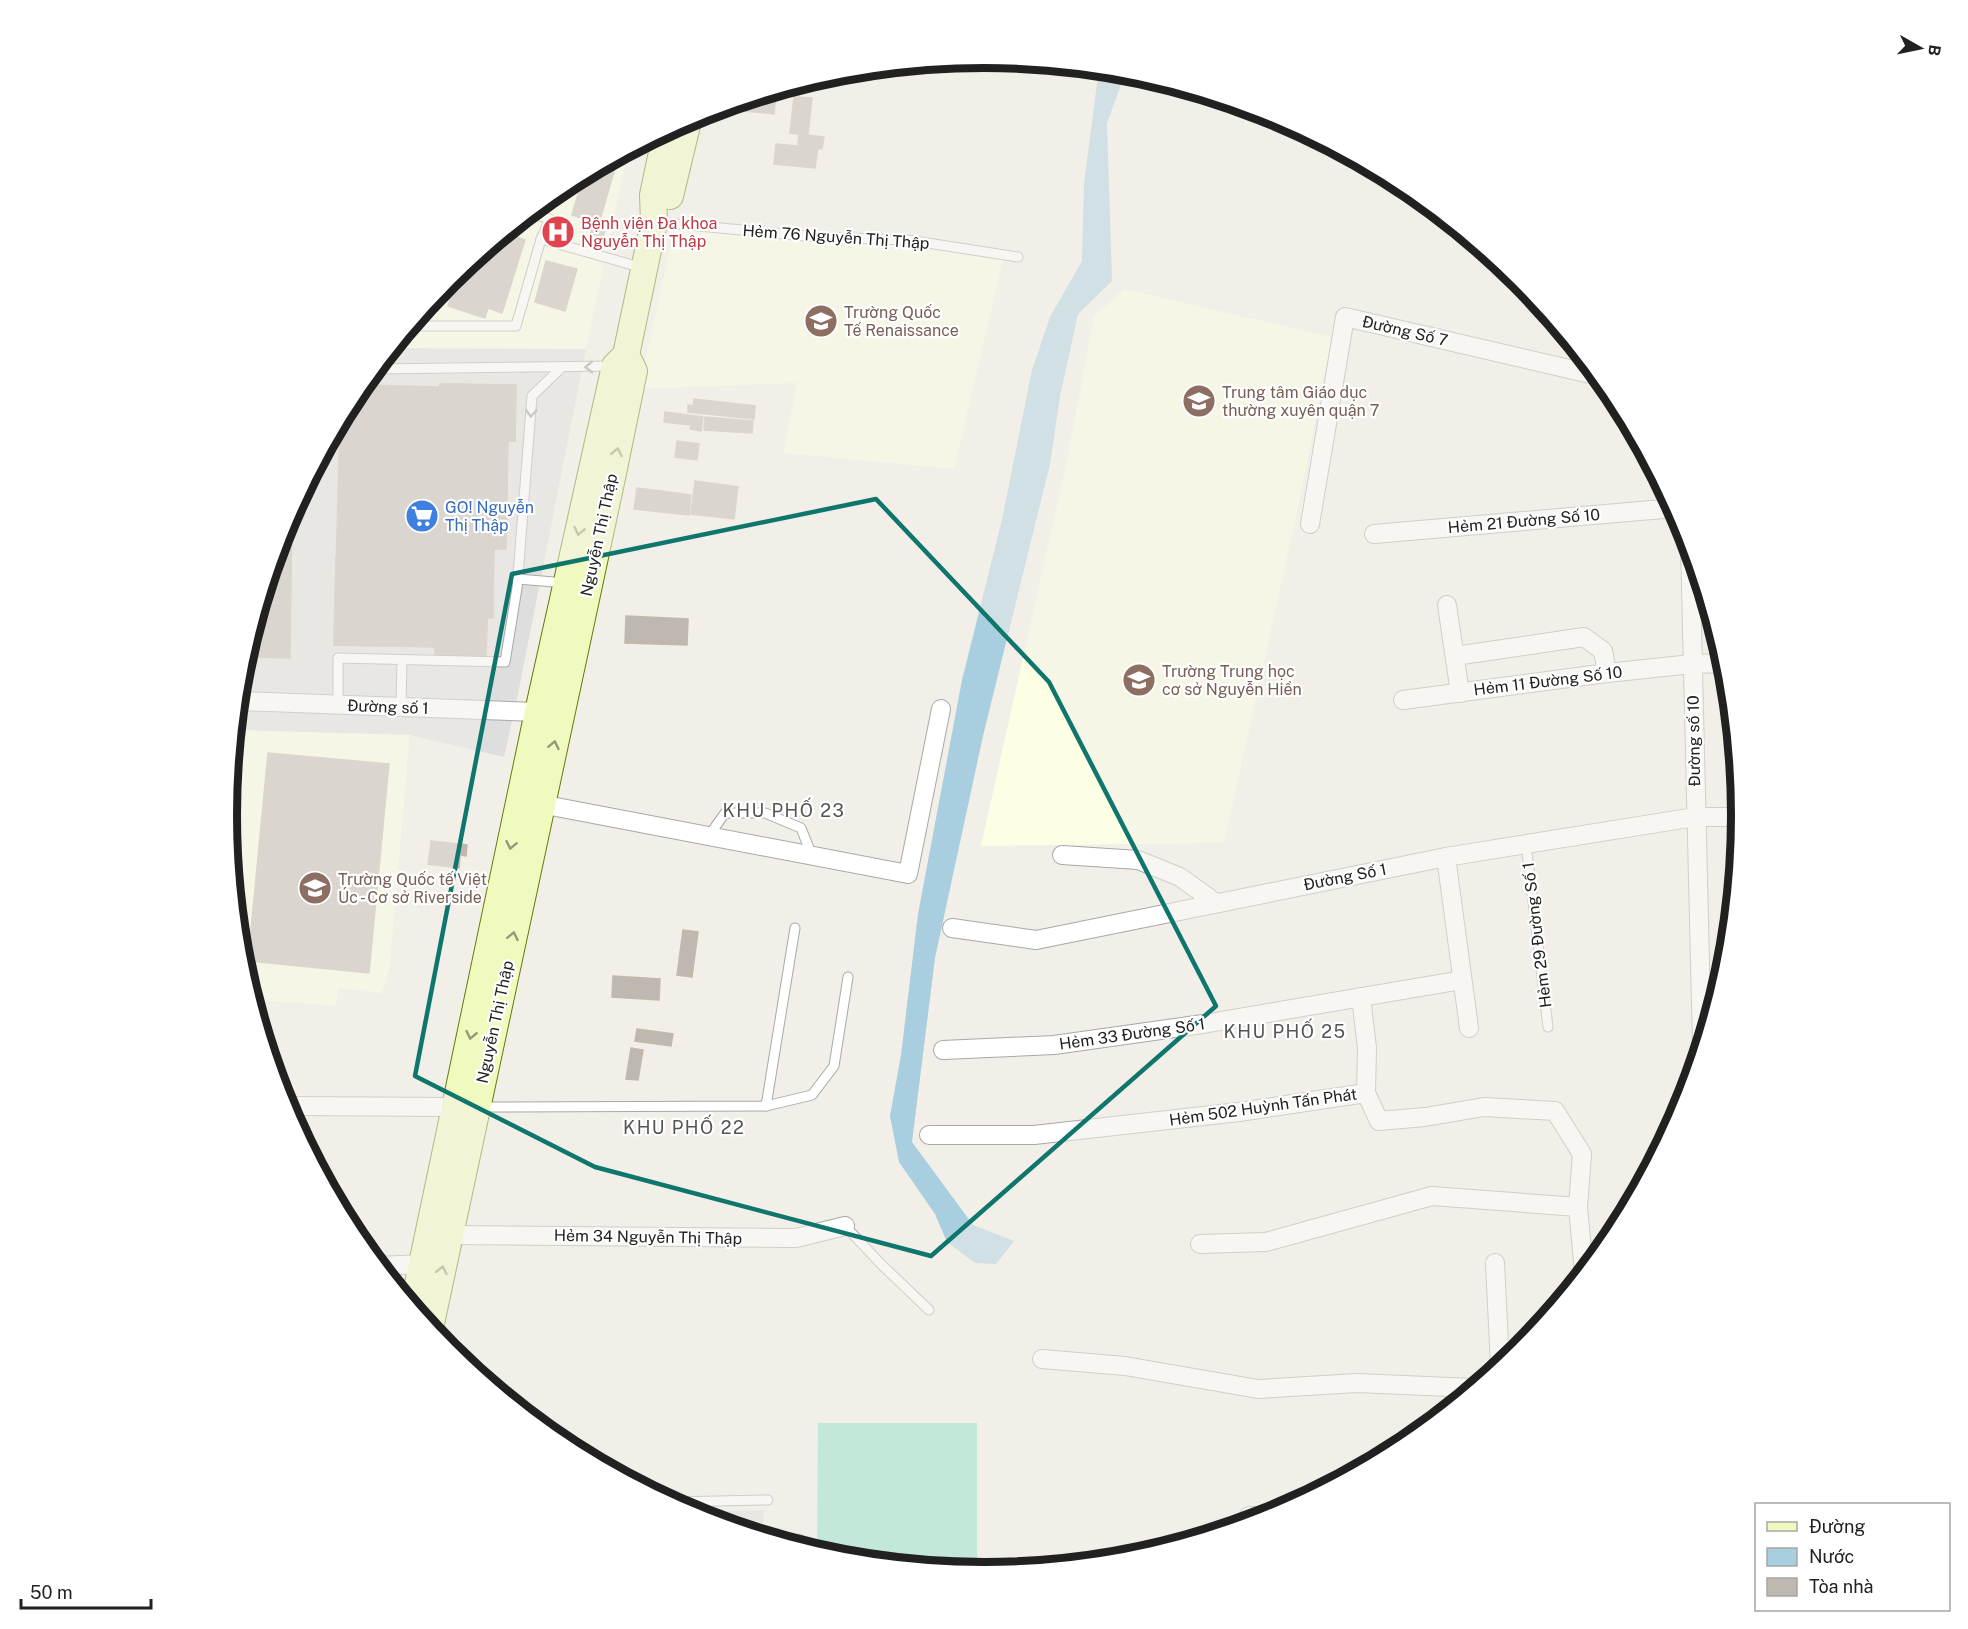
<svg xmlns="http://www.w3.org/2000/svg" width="1968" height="1629" font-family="'Public Sans',sans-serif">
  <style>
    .residential { fill: #dfdede }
    .education { fill: #fcffe4 }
    .pitch { fill: #87e0c5 }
    .water { fill: #a9cedf }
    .building { fill: #beb8b1; stroke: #c3b8aa; stroke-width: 1.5 }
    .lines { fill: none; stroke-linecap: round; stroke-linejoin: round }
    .lane-casing { stroke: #a8a8a8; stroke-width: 11 }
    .street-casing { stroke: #a8a8a8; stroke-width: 20 }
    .secondary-casing { stroke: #647b05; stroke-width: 28 }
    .lane { stroke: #fff; stroke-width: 9 }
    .street { stroke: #fff; stroke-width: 18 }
    .secondary { stroke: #f1fabe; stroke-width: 26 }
    .oneway { stroke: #9b9b9b }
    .oneway2 { stroke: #939877 }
    .marked { fill: none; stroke: #0f766e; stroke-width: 4.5; stroke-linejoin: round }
    .labels { text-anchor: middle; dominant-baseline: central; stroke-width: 4.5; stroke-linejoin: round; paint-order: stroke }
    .health-label { font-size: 16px; fill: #be3a42; stroke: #fff; text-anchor: start }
    .street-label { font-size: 16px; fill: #212121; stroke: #fff }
    .education-label { font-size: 16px; fill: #785e54; stroke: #fff; text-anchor: start }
    .shop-label { font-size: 16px; fill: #366cbe; stroke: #fff; text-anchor: start }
    .neighbourhood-label { font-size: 18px; letter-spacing: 1.5px; fill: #545454; stroke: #fff }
    .rim { fill: none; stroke: #212121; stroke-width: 8 }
  </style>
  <rect width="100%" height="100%" fill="#f1efe8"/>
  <g class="residential">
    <polygon points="392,348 586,349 518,694 504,757 410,735 390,966 382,994 339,988 336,1006 253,1000 241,962 227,814 241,666 284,524 354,393"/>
    <polygon points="764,1510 762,1535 690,1512"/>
  </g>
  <g class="education">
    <polygon points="628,150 586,349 392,348 449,279 563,184"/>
    <polygon points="674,230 908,240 1003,260 954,469 783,453 797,383 639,389"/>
    <polygon points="1124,289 1332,337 1296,517 1224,843 981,846 1066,465 1094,316"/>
    <polygon points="235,730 410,735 390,966 382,994 339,988 336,1006 252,1000 241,962 227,814"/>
  </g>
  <polygon class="pitch" points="818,1423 977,1423 977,1571 836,1557 817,1552"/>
  <polygon class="water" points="1099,68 1126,71 1107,123 1112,281 1078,314 1060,396 1050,464 983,736 935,958 912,1142 973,1225 1014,1241 996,1264 975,1263 947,1242 935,1214 899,1162 890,1116 901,1055 918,914 962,680 1002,520 1032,370 1050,317 1082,261 1084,184"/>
  <g class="building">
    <polygon points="763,94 776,95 774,114 716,108"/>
    <polygon points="794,97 812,98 808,135 790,133"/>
    <polygon points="799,134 824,137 822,149 798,146"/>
    <polygon points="776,144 818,148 815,168 774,164"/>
    <polygon points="619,155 599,223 572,215 584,173"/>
    <polygon points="513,226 517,227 514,236 525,240 502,313 488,308 485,318 448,306 450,299 437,295 438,292 449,279"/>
    <polygon points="593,226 605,230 601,244 588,241"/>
    <polygon points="546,261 577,269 565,311 535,302"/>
    <polygon points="440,384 516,385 515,441 465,440 464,482 507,482 506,549 463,548 462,588 493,588 493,618 487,618 486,659 435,658"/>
    <polygon points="440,384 516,385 515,441 508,441 506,549 494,549 493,618 487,618 486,659 435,658 435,647 334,645 340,420 354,393 361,385 440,387"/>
    <polygon points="361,385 397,386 397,416 386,416 385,446 397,446 396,474 340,473 340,420 354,393"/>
    <polygon points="694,399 755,406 754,419 688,412 688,405 693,406"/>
    <polygon points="665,412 703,417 701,431 690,429 691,425 664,422"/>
    <polygon points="705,417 753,421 752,433 704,430"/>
    <polygon points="677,441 699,444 697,460 675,457"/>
    <polygon points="695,481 738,487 734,519 691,514"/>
    <polygon points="637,488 691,495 689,515 634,509"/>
    <polygon points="292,510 290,658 244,657 284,524"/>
    <polygon points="336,557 392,558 391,588 381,587 380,618 391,618 391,646 334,645"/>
    <polygon points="626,616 688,619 687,645 625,643"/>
    <polygon points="268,753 389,764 369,973 248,961"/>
    <polygon points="431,841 467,845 466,856 430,851"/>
    <polygon points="430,851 460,855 459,868 428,864"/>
    <polygon points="683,930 698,932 692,977 677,975"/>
    <polygon points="613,976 660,979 659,1000 612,997"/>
    <polygon points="637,1029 673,1034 671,1046 635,1041"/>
    <polygon points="631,1048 643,1050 638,1080 626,1079"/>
  </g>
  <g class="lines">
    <defs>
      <g id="lane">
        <polyline points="656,222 816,237 908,240 1018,257"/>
        <polyline points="541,239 643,268"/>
        <polyline points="410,326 516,326 541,239 550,219 529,213"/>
        <polyline points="375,369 612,366"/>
        <polyline points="518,579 566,583"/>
        <polyline points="338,705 338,658 505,662 517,588 532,396 562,367"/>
        <polyline points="401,707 402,660"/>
        <polyline points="708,837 725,813 765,813 801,828 812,856"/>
        <polyline points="1526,844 1548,1027"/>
        <polyline points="766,1106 812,1095 834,1066 848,977"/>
        <polyline points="479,1107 766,1106 795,928"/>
        <polyline points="845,1226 882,1265 929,1310"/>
        <polyline points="671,1502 768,1500"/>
        <polyline points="799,1546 800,1539"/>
      </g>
      <g id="street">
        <polyline points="1310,524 1345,317 1599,376"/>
        <polyline points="1374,534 1675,508"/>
        <polyline points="1690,544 1702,1046"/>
        <polyline points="1447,605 1460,693"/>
        <polyline points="1455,656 1584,637 1603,651 1607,673"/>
        <polyline points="1403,700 1607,673 1692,664 1726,663"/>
        <polyline points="238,701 538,712 549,714"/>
        <polyline points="530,802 908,874 941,709"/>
        <polyline points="1062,855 1138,860 1180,877 1216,903"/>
        <polyline points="1446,857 1469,1028"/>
        <polyline points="952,928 1036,940 1446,857 1695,817 1741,817"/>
        <polyline points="1361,997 1367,1048 1366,1093"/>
        <polyline points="943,1050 1054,1045 1203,1024 1462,980"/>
        <polyline points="285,1106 457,1107"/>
        <polyline points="929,1135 1034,1135 1239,1112 1366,1093 1379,1121 1425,1117 1484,1107 1555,1111 1582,1154 1578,1207 1584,1272"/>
        <polyline points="449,1235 796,1238 845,1226"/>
        <polyline points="1200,1244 1266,1242 1432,1196 1578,1207"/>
        <polyline points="1495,1263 1500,1366"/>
        <polyline points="379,1266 422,1264"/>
        <polyline points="1042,1359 1125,1366 1258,1389 1357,1383 1474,1388"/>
        <polyline points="1249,1522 1249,1516 1269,1516"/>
      </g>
      <g id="secondary">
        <polyline points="670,196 689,117"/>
        <polyline points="413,1307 538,712 615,366 626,355 654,222 653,195 667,129"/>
        <polyline points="430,1328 613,473 634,371 626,355"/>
      </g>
    </defs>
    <use href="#lane" class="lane-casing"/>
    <use href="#street" class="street-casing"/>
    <use href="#secondary" class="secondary-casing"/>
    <use href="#lane" class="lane"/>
    <use href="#street" class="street"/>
    <use href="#secondary" class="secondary"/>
  </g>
  <defs><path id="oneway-chevron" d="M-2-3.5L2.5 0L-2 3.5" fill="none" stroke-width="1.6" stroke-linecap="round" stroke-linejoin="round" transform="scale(1.5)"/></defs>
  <g class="oneway">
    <use href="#oneway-chevron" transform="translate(589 367) rotate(179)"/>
    <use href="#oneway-chevron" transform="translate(531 413) rotate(94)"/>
  </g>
  <g class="oneway2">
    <use href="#oneway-chevron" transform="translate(617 452) rotate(-79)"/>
    <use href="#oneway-chevron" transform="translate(579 531) rotate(103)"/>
    <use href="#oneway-chevron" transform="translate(554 745) rotate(-78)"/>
    <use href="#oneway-chevron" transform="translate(511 845) rotate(102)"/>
    <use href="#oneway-chevron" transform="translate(513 936) rotate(-78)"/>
    <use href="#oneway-chevron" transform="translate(471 1035) rotate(102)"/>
    <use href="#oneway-chevron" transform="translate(442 1270) rotate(-78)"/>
  </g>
  <path d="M0 0H1968V1629H0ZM 876,499 L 1049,682 L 1216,1006 L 931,1256 L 595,1167 L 415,1076 L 512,574 Z" fill="#f1efe8" fill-opacity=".55" fill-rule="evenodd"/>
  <path class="marked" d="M 876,499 L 1049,682 L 1216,1006 L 931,1256 L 595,1167 L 415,1076 L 512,574 Z"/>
  <defs>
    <symbol id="hospital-disc" viewBox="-11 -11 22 22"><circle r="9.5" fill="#e0444e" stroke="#fff"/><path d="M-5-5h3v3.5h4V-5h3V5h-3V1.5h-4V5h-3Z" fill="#fff"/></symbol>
    <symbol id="school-disc" viewBox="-11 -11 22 22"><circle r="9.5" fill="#8d6e63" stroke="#fff"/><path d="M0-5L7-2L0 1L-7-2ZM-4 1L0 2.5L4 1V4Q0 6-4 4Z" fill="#fff"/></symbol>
    <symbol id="supermarket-disc" viewBox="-11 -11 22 22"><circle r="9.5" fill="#3f7fe0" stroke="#fff"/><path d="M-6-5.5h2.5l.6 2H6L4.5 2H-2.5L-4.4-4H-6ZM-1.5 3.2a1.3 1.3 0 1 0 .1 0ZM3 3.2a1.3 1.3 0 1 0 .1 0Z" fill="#fff"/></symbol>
  </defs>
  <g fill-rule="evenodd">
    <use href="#hospital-disc" x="539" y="213" width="38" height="38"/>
    <use href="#school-disc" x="802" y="302" width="38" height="38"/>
    <use href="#school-disc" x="1180" y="382" width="38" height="38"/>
    <use href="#supermarket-disc" x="403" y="497" width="38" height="38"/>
    <use href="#school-disc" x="1120" y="661" width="38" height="38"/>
    <use href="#school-disc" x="296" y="869" width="38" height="38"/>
  </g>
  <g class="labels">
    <g class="health-label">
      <text x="581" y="223">Bệnh viện Đa khoa<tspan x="581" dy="18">Nguyễn Thị Thập</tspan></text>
    </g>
    <g class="street-label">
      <text transform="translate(836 237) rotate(4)">Hẻm 76 Nguyễn Thị Thập</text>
      <text transform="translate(1405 331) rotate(13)">Đường Số 7</text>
      <text transform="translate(1524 521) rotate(-5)">Hẻm 21 Đường Số 10</text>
      <text transform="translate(599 535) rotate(-78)">Nguyễn Thị Thập</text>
      <text transform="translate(1548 681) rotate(-7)">Hẻm 11 Đường Số 10</text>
      <text transform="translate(388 707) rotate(2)">Đường số 1</text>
      <text transform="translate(1694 741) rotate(-91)">Đường số 10</text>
      <text transform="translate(1345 877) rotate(-11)">Đường Số 1</text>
      <text transform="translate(1537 935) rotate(-97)">Hẻm 29 Đường Số 1</text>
      <text transform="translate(495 1022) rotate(-78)">Nguyễn Thị Thập</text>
      <text transform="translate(1132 1034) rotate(-8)">Hẻm 33 Đường Số 1</text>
      <text transform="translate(1263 1107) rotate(-8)">Hẻm 502 Huỳnh Tấn Phát</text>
      <text transform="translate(648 1237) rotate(1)">Hẻm 34 Nguyễn Thị Thập</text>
    </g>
    <g class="education-label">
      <text x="844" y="312">Trường Quốc<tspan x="844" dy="18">Tế Renaissance</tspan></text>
      <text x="1222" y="392">Trung tâm Giáo dục<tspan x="1222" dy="18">thường xuyên quận 7</tspan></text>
      <text x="1162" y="671">Trường Trung học<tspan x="1162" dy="18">cơ sở Nguyễn Hiền</tspan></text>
      <text x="338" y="879">Trường Quốc tế Việt<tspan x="338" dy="18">Úc - Cơ sở Riverside</tspan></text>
    </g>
    <g class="shop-label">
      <text x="445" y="507">GO! Nguyễn<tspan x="445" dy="18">Thị Thập</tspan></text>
    </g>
    <g class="neighbourhood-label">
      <text x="784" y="810">KHU PHỐ 23</text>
      <text x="1285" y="1031">KHU PHỐ 25</text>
      <text x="684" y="1127">KHU PHỐ 22</text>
    </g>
  </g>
  <path d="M0 0H1968V1629H0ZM237 815a747 747 0 1 1 1494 0a747 747 0 1 1-1494 0Z" fill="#fff" fill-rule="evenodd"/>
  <path class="rim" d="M237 815a747 747 0 1 1 1494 0a747 747 0 1 1-1494 0Z"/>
  <rect x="1755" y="1503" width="195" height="108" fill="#ffffff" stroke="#a6a6a6" stroke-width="1.5"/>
  <rect x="1767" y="1522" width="30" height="9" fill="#f1fabe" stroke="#a6a6a6" stroke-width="1.5"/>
  <text x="1809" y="1533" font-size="18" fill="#212121">Đường</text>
  <rect x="1767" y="1548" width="30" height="18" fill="#a9cedf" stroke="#a6a6a6" stroke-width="1.5"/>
  <text x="1809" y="1563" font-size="18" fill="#212121">Nước</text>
  <rect x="1767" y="1578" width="30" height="18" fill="#beb8b1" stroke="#a6a6a6" stroke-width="1.5"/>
  <text x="1809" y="1593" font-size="18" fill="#212121">Tòa nhà</text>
  <g transform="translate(1920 48) rotate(99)" stroke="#ffffff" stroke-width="4.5" paint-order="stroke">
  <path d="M0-4.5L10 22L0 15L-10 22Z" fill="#212121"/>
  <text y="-9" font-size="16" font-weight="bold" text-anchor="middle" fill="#212121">B</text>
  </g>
  <path d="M21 1599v9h130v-9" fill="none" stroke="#212121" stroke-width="3"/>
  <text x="30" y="1599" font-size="18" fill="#212121" stroke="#ffffff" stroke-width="4.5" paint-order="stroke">50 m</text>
</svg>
